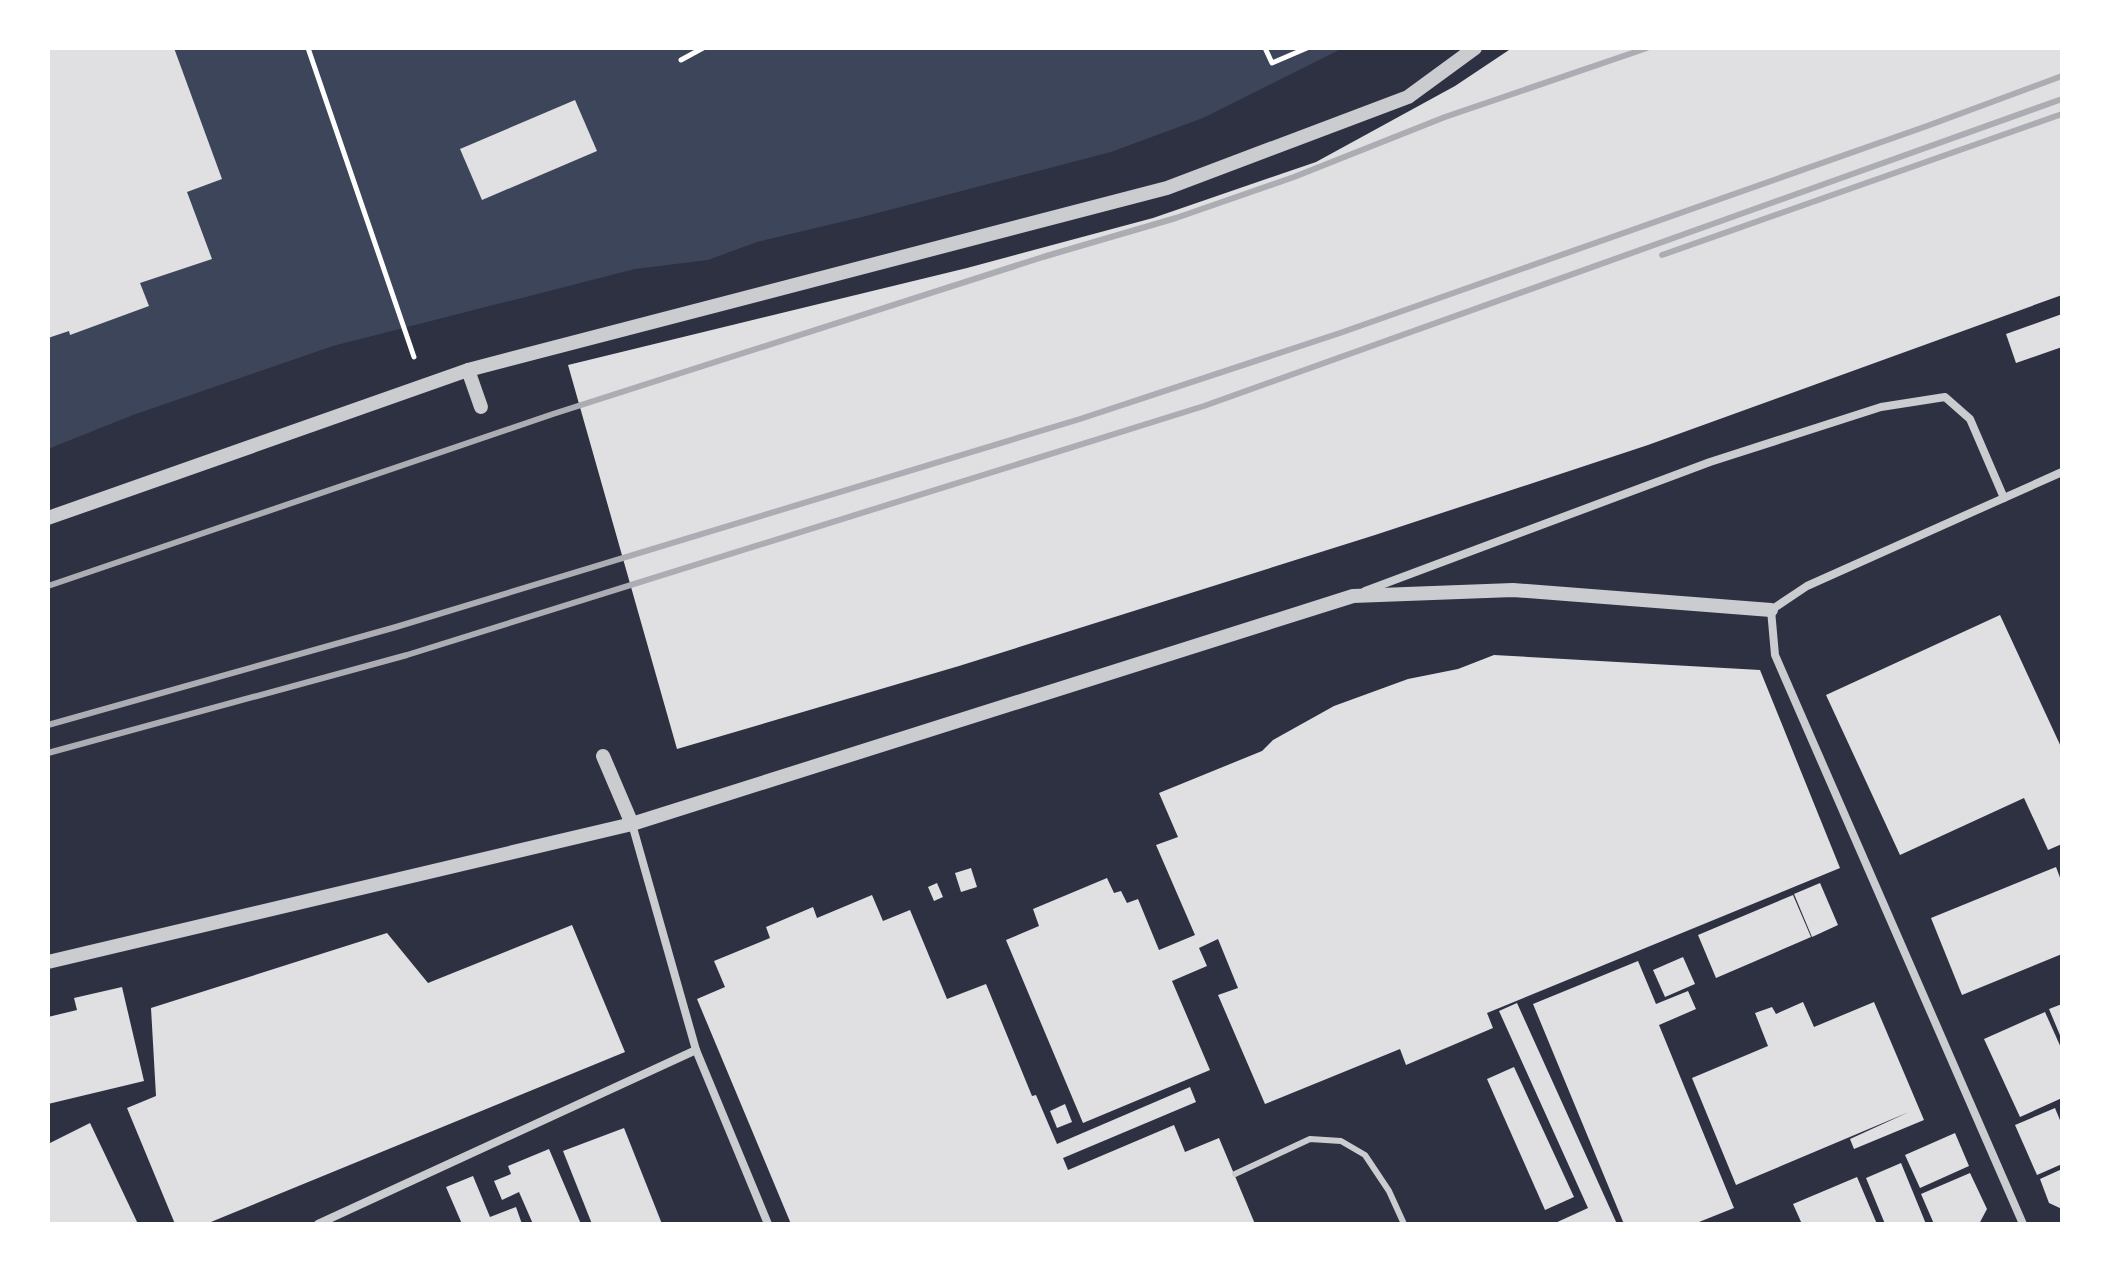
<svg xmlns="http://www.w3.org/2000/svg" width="2110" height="1272" font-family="Bitter,serif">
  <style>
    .green { fill: #3c4559 }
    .building { fill: #e0e0e3 }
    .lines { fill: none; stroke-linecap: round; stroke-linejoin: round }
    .path { stroke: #fff; stroke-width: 5 }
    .service { stroke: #caccd0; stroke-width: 6 }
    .minor { stroke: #caccd0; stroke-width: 8 }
    .tertiary { stroke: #caccd0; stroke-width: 14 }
    .rail { stroke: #abadb3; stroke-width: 6 }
  </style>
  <rect width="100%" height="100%" fill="#2d3142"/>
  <polygon class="green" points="48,48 1343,48 1203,118 1111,152 866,216 757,242 708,260 635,269 333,346 133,415 48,449"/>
  <g class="building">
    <polygon points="48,48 174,48 222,179 187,192 212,259 140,283 149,306 70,335 69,331 48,338"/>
    <polygon points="1512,48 2062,48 2062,295 1648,445 1375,535 959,666 677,749 568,365 967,268 1153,218 1316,162 1455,86"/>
    <polygon points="575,100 597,151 482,200 460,149"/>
    <polygon points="2062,314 2062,347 2016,363 2006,334"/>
    <polygon points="2000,615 2062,749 2062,844 2048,850 2024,798 1900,855 1826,695"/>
    <polygon points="1494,655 1760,670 1840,868 1487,1013 1493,1028 1406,1065 1400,1049 1265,1104 1218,995 1238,988 1218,939 1199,948 1207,966 1172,981 1210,1070 1083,1123 1006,940 1039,926 1033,909 1107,878 1114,893 1121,891 1127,903 1138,899 1159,950 1195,935 1156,845 1178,837 1159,793 1262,751 1273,740 1334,706 1408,679 1458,669"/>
    <polygon points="2056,867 2062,883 2062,954 1962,995 1931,918"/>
    <polygon points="971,868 977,887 961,892 955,873"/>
    <polygon points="937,883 943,897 934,901 928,887"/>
    <polygon points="1820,883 1838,925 1812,937 1794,894"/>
    <polygon points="872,895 883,921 910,910 947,999 986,984 1032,1096 1036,1095 1057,1144 1190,1087 1196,1102 1063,1158 1068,1170 1174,1125 1185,1152 1219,1138 1255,1224 791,1224 697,999 725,987 714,961 770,938 766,927 813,907 817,918"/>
    <polygon points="1793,895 1811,937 1716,978 1698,935"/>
    <polygon points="572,925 625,1052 206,1224 175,1224 127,1108 156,1096 151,1008 387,933 428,983"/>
    <polygon points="1683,957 1695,984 1665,997 1653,970"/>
    <polygon points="1638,961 1656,1004 1688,991 1696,1009 1659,1025 1734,1208 1694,1224 1624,1224 1533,1004"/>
    <polygon points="122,987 144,1081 48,1104 48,1017 77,1010 74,998"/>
    <polygon points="1803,1002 1814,1027 1874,1002 1924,1120 1854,1149 1850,1139 1909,1112 1736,1185 1692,1078 1768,1046 1755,1013 1772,1007 1776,1014"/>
    <polygon points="1517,1003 1617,1224 1553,1224 1588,1208 1499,1011"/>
    <polygon points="2062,1004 2062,1040 2049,1009"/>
    <polygon points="2045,1012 2062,1050 2062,1098 2020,1117 1984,1039"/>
    <polygon points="1514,1067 1574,1197 1545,1210 1487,1079"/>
    <polygon points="1065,1104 1072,1122 1057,1128 1050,1111"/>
    <polygon points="2055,1108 2062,1125 2062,1164 2037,1175 2015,1125"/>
    <polygon points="90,1123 138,1224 48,1224 48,1144"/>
    <polygon points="624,1128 662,1224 592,1224 563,1151"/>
    <polygon points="1955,1133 1969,1166 1920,1188 1905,1155"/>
    <polygon points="549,1149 581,1224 533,1224 519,1192 502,1200 494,1181 511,1174 508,1166"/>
    <polygon points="1901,1163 1926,1224 1885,1224 1866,1178"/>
    <polygon points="2062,1169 2062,1209 2049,1203 2040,1179"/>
    <polygon points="1970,1173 1987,1209 1979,1224 1934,1224 1921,1194"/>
    <polygon points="473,1176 490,1217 516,1207 522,1224 462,1224 446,1187"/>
    <polygon points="1857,1177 1877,1224 1802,1224 1793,1204"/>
  </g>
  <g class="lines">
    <g class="path">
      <polyline points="308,48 414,357"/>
      <polyline points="1265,48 1272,63 1307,48"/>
      <polyline points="681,60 703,48"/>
    </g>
    <polyline class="service" points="1235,1174 1310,1139 1341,1141 1365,1155 1389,1191 1404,1224"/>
    <g class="minor">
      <polyline points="1365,591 1710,462 1881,407 1945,397 1970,419 2004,498"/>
      <polyline points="632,824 696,1050 768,1224"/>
      <polyline points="318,1224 696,1050"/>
      <polyline points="2023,1224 1775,655 1771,610 1807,586 2062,472"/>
    </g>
    <g class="tertiary">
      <polyline points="468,370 481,407"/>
      <polyline points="48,518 468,370 1167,188 1408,97 1475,48"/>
      <polyline points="603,756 632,824"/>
      <polyline points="48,962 632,824 1353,596 1513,590 1771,610"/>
    </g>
    <g class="rail">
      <polyline points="1662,255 2062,114"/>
      <polyline points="48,586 553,414 1043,257 1176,218 1294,177 1445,117 1647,48"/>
      <polyline points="48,725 396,627 1080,419 1340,333 1927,126 2062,76"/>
      <polyline points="48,753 407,655 1204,406 2062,99"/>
    </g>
  </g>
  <rect width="2110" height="1272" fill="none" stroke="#ffffff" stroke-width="100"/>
</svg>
